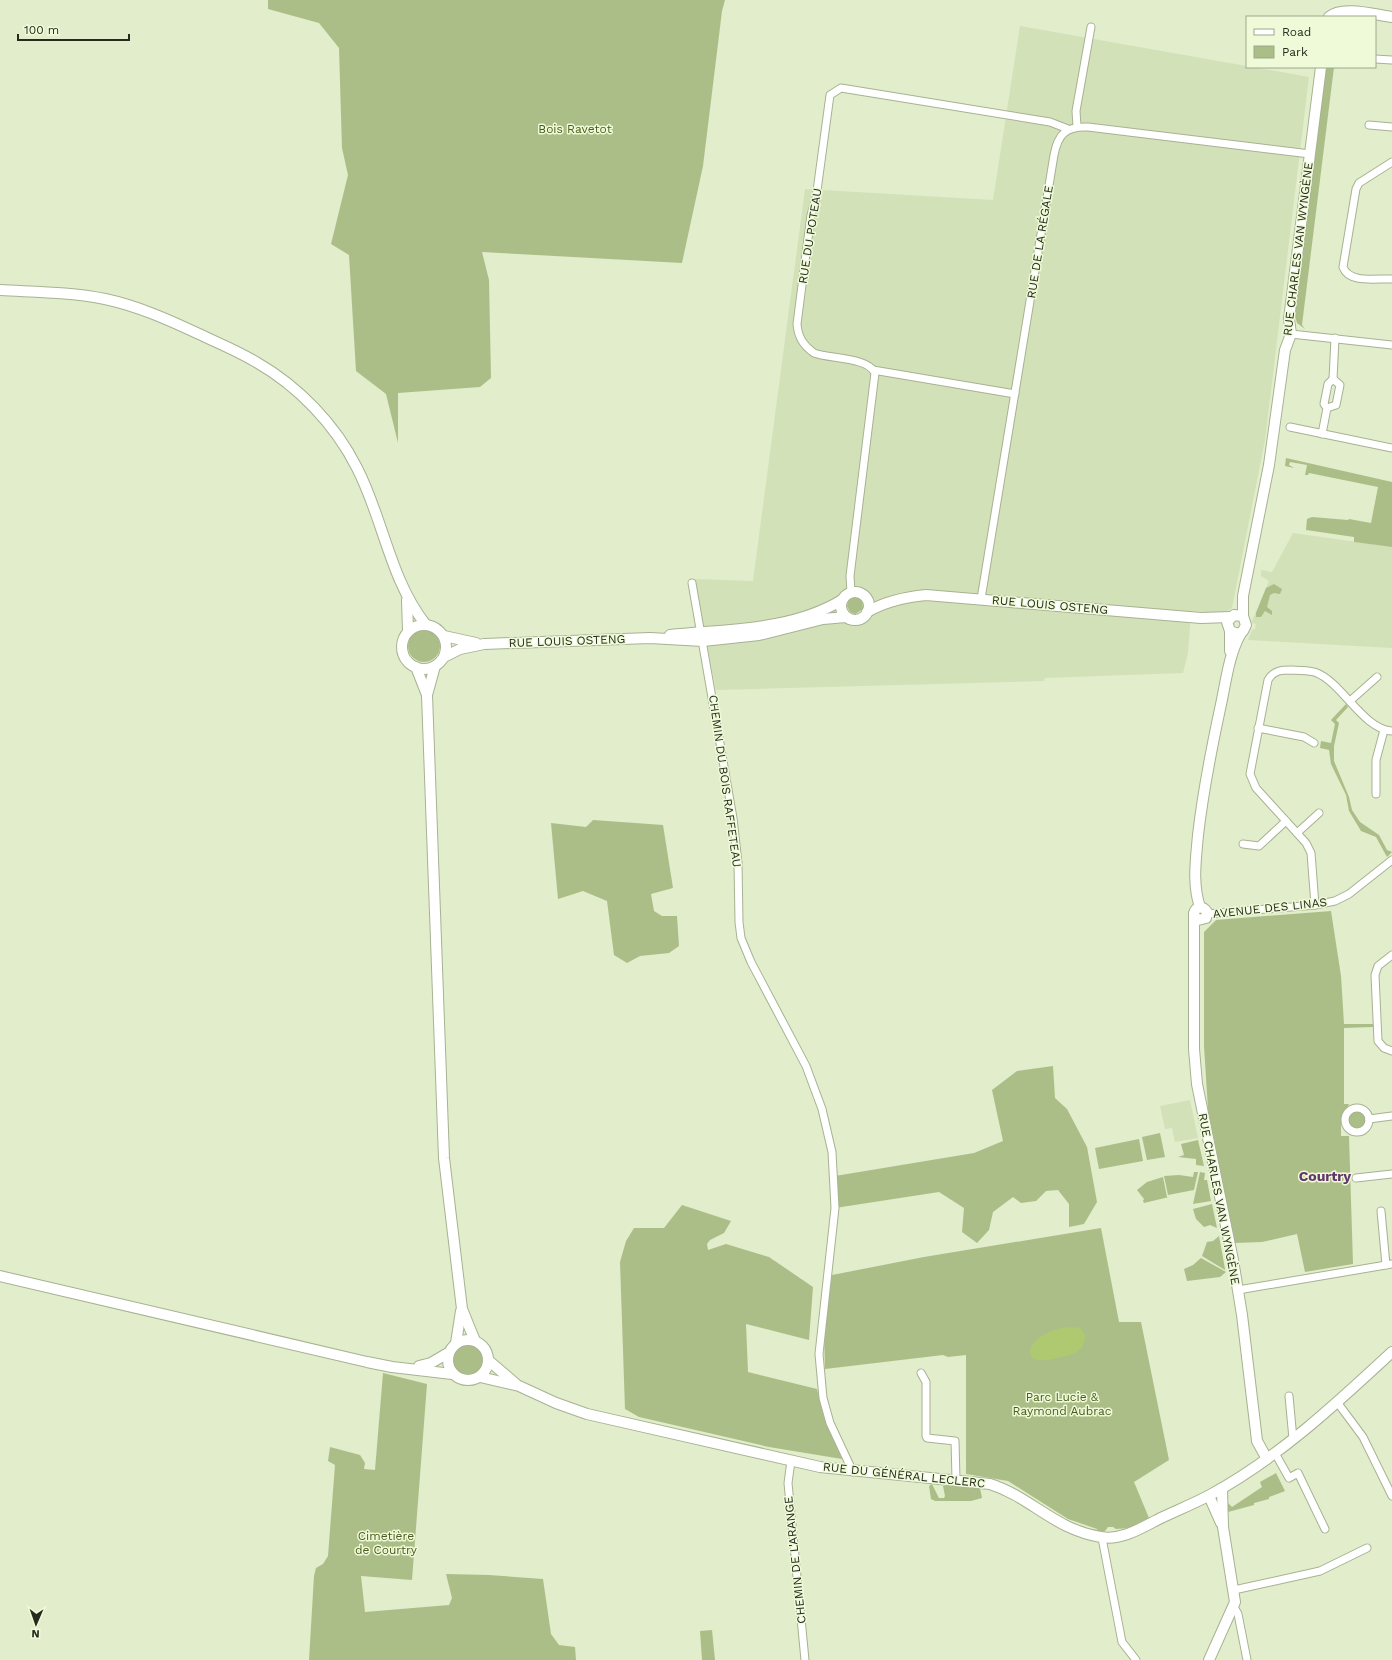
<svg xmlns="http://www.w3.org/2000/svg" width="1392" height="1660" font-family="'Work Sans',sans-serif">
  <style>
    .built { fill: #d3e1b8 }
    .green { fill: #acbe87 }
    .water { fill: #afc971 }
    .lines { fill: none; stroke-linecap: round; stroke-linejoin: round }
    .street-casing { stroke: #a7b292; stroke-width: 9 }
    .secondary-casing { stroke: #a7b292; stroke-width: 12 }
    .street { stroke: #fff; stroke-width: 7 }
    .secondary { stroke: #fff; stroke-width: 10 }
    .labels { text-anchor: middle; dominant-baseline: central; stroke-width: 3; stroke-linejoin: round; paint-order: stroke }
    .park-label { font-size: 12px; fill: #4b5b1d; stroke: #effbd8 }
    .street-label { font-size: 12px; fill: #272b1e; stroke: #effbd8 }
    .quarter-label { font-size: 14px; font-weight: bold; fill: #63366b; stroke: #effbd8 }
  </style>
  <rect width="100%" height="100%" fill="#e1edcb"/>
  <g class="built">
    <polygon points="1020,26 1309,77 1265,440 1232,608 1223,613 1191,611 1188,653 1183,673 1045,678 1044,681 716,690 694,579 753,581 805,189 993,200"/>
    <polygon points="1293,533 1392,547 1392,648 1248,640 1252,630 1255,629 1256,624 1252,623 1252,621 1269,581 1261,576 1261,570 1272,572"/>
    <polygon points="1190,1100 1198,1138 1175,1142 1172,1128 1165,1129 1160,1106"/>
  </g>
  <g class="green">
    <polygon points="268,0 725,0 722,11 703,166 682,263 482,252 489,280 491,378 480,387 398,393 398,443 386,394 356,371 349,255 331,244 348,175 342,148 339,48 319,23 268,9"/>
    <polygon points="1326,67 1334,67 1302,325 1305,329 1297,323 1295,316"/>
    <polygon points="1286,458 1392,482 1392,547 1354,542 1354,537 1306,530 1307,519 1312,517 1348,520 1349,519 1371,523 1378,487 1309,473 1308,475 1305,475 1307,465 1290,462 1289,465 1294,468 1285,466"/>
    <polygon points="1274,584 1282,589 1280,594 1274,593 1270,595 1267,607 1272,611 1272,615 1265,611 1261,617 1256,617 1256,613 1266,588"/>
    <polygon points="856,597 862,600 863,609 855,614 850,612 847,606 849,599"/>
    <circle cx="424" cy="646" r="16"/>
    <polygon points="1346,704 1348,707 1336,720 1339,723 1334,746 1334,761 1349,797 1352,810 1360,822 1379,835 1387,850 1392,852 1387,857 1376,837 1361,831 1349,811 1346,795 1331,764 1329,750 1320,748 1321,741 1331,743 1335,724 1331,720"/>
    <polygon points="593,820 663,825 673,888 651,894 654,911 662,916 677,916 679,946 669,953 640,956 627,963 614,955 607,901 583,891 558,899 551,823 586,827"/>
    <polygon points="1331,911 1341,976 1344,1024 1373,1024 1373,1027 1344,1028 1344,1104 1349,1104 1343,1118 1341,1118 1341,1136 1349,1136 1353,1264 1305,1272 1297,1234 1262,1242 1235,1243 1208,1109 1204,1046 1204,932 1216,920"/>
    <polygon points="1053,1066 1055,1098 1067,1109 1087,1147 1097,1202 1084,1224 1069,1227 1069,1204 1058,1190 1046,1191 1036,1201 1021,1203 1013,1197 993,1212 989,1230 977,1243 962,1232 964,1208 939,1192 835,1208 835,1176 974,1153 1003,1141 992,1090 1017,1071"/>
    <circle cx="1357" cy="1120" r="9"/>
    <polygon points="1160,1133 1165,1157 1147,1160 1142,1137"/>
    <polygon points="1139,1139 1143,1161 1099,1169 1095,1148"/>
    <polygon points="1198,1140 1204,1166 1196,1165 1196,1159 1178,1157 1184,1155 1181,1144"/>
    <polygon points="1194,1172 1198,1172 1194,1190 1168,1195 1164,1176 1179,1175 1193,1177"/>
    <polygon points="1200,1172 1205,1173 1204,1180 1207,1180 1211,1201 1193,1204"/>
    <polygon points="1163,1177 1167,1197 1169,1197 1144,1203 1143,1201 1144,1199 1137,1190 1147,1182"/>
    <polygon points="1212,1204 1217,1228 1210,1225 1204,1227 1196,1219 1193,1209"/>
    <polygon points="682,1205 731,1221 724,1233 710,1240 707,1244 708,1250 726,1244 769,1257 813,1287 809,1340 746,1324 748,1372 817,1389 824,1418 842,1459 769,1447 639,1417 625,1409 620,1262 626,1241 634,1228 664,1228"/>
    <polygon points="1101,1228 1119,1322 1141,1322 1169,1460 1134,1482 1149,1518 1129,1528 1116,1529 1113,1527 1108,1527 1105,1531 1098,1532 1097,1529 1068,1519 1008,1481 966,1474 966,1355 948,1357 943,1355 825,1369 824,1334 832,1275 924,1257"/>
    <polygon points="1219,1236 1225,1269 1225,1270 1202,1256 1207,1242 1213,1241"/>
    <polygon points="1201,1258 1226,1272 1220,1277 1187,1281 1184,1269 1193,1265"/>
    <circle cx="468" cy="1360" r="15"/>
    <polygon points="383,1373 427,1384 412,1580 361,1576 365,1612 449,1605 452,1598 446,1574 489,1575 543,1579 551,1634 559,1645 575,1647 576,1660 309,1660 314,1576 316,1568 323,1564 328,1556 335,1465 328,1461 330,1447 360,1455 365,1463 364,1469 375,1470"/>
    <polygon points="1276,1473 1285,1491 1269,1497 1269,1499 1254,1503 1254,1505 1228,1512 1228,1503 1232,1507 1262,1487 1260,1482"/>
    <polygon points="932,1484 939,1498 944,1498 945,1496 943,1486 962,1484 980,1488 982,1498 971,1501 935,1501 931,1499 929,1486"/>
    <polygon points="712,1630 715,1660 702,1660 700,1631"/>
  </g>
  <path class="water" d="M 1070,1327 L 1080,1328 L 1085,1335 C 1085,1354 1071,1354 1057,1358 C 1049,1360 1039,1362 1032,1358 L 1030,1350 C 1036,1335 1055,1328 1070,1327 Z"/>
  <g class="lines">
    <defs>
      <g id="street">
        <polyline points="1375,59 1392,60"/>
        <polyline points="1369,125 1392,127"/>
        <polyline points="1077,126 1076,111 1091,27"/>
        <path d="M 1392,162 L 1359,183 L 1356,189 L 1343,267 C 1349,284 1377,278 1392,279"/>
        <polyline points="1291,334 1392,345"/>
        <polyline points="873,370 1015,394"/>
        <polyline points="1333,379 1335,338"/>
        <polyline points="1290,427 1392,448"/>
        <polyline points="1322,434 1327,408 1324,404 1328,384 1333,379 1340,385 1336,405 1327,408"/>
        <polyline points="692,583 733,818 738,863 739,922 741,938 751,962 806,1066 822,1109 832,1152 835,1208 819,1354 823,1398 830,1423 853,1472"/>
        <path d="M 851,592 L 850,576 L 875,373 C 868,357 829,359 814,353 C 803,345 798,337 797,324 L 811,215 L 816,198 L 830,95 L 841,88 L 1050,122 L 1068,129"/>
        <path d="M 981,599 L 1054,155 C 1058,134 1066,126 1088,127 L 1310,154"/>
        <polyline points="1350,701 1377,677"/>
        <polyline points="1258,728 1304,737 1314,743"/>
        <polyline points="1376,794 1376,760 1384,730"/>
        <polyline points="1297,833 1319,813"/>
        <polyline points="1243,844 1259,846 1286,821"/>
        <path d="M 1315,905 L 1311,853 L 1306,843 L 1256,788 L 1250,774 L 1268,680 C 1274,670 1282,670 1292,670 C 1300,671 1310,670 1317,673 C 1342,683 1364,730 1392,731"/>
        <polyline points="1207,914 1315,905 1335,901 1349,894 1392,860"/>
        <polyline points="1392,955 1378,966 1375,975 1378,1041 1384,1048 1392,1051"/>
        <circle cx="1357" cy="1120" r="12"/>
        <polyline points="1369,1119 1392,1116"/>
        <polyline points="1356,1178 1392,1174"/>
        <polyline points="1381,1211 1386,1265"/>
        <polyline points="1238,1290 1392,1264"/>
        <polyline points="921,1373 926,1382 926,1436 927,1438 955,1441 956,1479"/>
        <polyline points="1289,1396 1293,1439"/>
        <polyline points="1337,1402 1363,1437 1392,1496"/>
        <polyline points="1275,1453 1289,1478 1298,1473 1325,1529"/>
        <polyline points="791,1461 788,1483 805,1660"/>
        <polyline points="1102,1538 1122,1642 1136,1660"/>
        <polyline points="1234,1590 1320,1571 1367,1548"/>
        <polyline points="1234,1607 1238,1614 1247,1660"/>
      </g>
      <g id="secondary">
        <path d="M 1329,17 C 1342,5 1376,15 1392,17"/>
        <path d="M 0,290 C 35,292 71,292 105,299 C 138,306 169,320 199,334 C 218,343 238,351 256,362 C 298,386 335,424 357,468 C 383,518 390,580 426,625"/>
        <circle cx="855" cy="606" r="14"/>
        <polyline points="407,600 408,631"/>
        <path d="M 867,612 C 886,601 905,597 926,595 L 1201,618 L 1230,617"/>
        <polyline points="1243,616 1243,596 1269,465 1285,350 1291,334 1289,319 1321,67"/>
        <circle cx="424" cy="647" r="22"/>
        <polyline points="1230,631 1238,634 1243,631 1246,625 1243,616 1234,615 1227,622 1230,631 1230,651"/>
        <path d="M 670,635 C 727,629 791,631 842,600"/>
        <polyline points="444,636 476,643"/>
        <polyline points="444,657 460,649 484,644 650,638 703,641 759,635 823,619 846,617"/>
        <polyline points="416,667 427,695 444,1158 462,1309 475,1341"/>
        <polyline points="427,695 435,666"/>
        <path d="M 1200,907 C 1192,884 1196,859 1198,835 C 1203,792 1211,751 1220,709 C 1226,683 1228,656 1241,633"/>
        <path d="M 1194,915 L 1198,920 L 1206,918 L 1207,912 C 1203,906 1196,906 1194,913 L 1194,1049 L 1197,1084 L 1233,1260 L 1242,1315 L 1256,1432 L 1257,1441 L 1267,1459"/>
        <polyline points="0,1276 367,1362 392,1367 452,1374"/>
        <circle cx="468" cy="1360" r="20"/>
        <polyline points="456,1343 461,1311"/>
        <polyline points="488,1360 516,1384"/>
        <polyline points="419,1366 431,1363 448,1353"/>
        <path d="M 480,1377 L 519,1386 L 556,1403 L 587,1414 L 820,1467 L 990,1484 C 1031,1497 1055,1530 1101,1537 C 1123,1541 1144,1526 1163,1517 C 1178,1510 1195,1503 1210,1495 C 1278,1458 1335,1405 1392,1352"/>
        <polyline points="1209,1496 1221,1523"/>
        <polyline points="1209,1660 1235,1602 1223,1527 1222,1488"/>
      </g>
    </defs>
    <use href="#street" class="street-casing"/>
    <use href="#secondary" class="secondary-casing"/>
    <use href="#street" class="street"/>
    <use href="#secondary" class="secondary"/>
  </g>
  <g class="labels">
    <g class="park-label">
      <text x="575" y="129">Bois Ravetot</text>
      <text x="1062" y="1397">Parc Lucie &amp;<tspan x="1062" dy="14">Raymond Aubrac</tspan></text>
      <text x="386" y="1536">Cimetière<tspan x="386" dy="14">de Courtry</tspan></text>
    </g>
    <g class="street-label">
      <text transform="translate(810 236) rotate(-81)">RUE DU POTEAU</text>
      <text transform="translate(1040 242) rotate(-81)">RUE DE LA RÉGALE</text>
      <text transform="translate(1298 249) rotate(-83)">RUE CHARLES VAN WYNGÈNE</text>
      <text transform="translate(1050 605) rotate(5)">RUE LOUIS OSTENG</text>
      <text transform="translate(567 641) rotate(-2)">RUE LOUIS OSTENG</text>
      <text transform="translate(725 781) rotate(82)">CHEMIN DU BOIS RAFFETEAU</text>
      <text transform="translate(1270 908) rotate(-6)">AVENUE DES LINAS</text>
      <text transform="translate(1219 1199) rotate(79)">RUE CHARLES VAN WYNGÈNE</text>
      <text transform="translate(904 1475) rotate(6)">RUE DU GÉNÉRAL LECLERC</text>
      <text transform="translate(795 1560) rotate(-96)">CHEMIN DE L'ARANGE</text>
    </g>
    <g class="quarter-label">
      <text x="1325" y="1176">Courtry</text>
    </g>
  </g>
  <rect x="1246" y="16" width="130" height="52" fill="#effbd8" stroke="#9fa88e"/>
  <rect x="1254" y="29" width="20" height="6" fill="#ffffff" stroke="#9fa88e"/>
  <text x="1282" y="36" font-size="12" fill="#272b1e">Road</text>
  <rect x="1254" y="46" width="20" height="12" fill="#acbe87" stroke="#9fa88e"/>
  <text x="1282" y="56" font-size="12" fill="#272b1e">Park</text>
  <g transform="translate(36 1624) rotate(182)" stroke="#effbd8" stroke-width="3" paint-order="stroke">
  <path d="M0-3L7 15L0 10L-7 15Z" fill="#272b1e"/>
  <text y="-6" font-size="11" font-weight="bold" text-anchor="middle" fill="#272b1e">N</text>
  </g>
  <path d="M18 34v6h111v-6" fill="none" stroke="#272b1e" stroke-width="2"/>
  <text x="24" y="34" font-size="12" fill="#272b1e" stroke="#effbd8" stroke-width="3" paint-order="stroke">100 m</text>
</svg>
